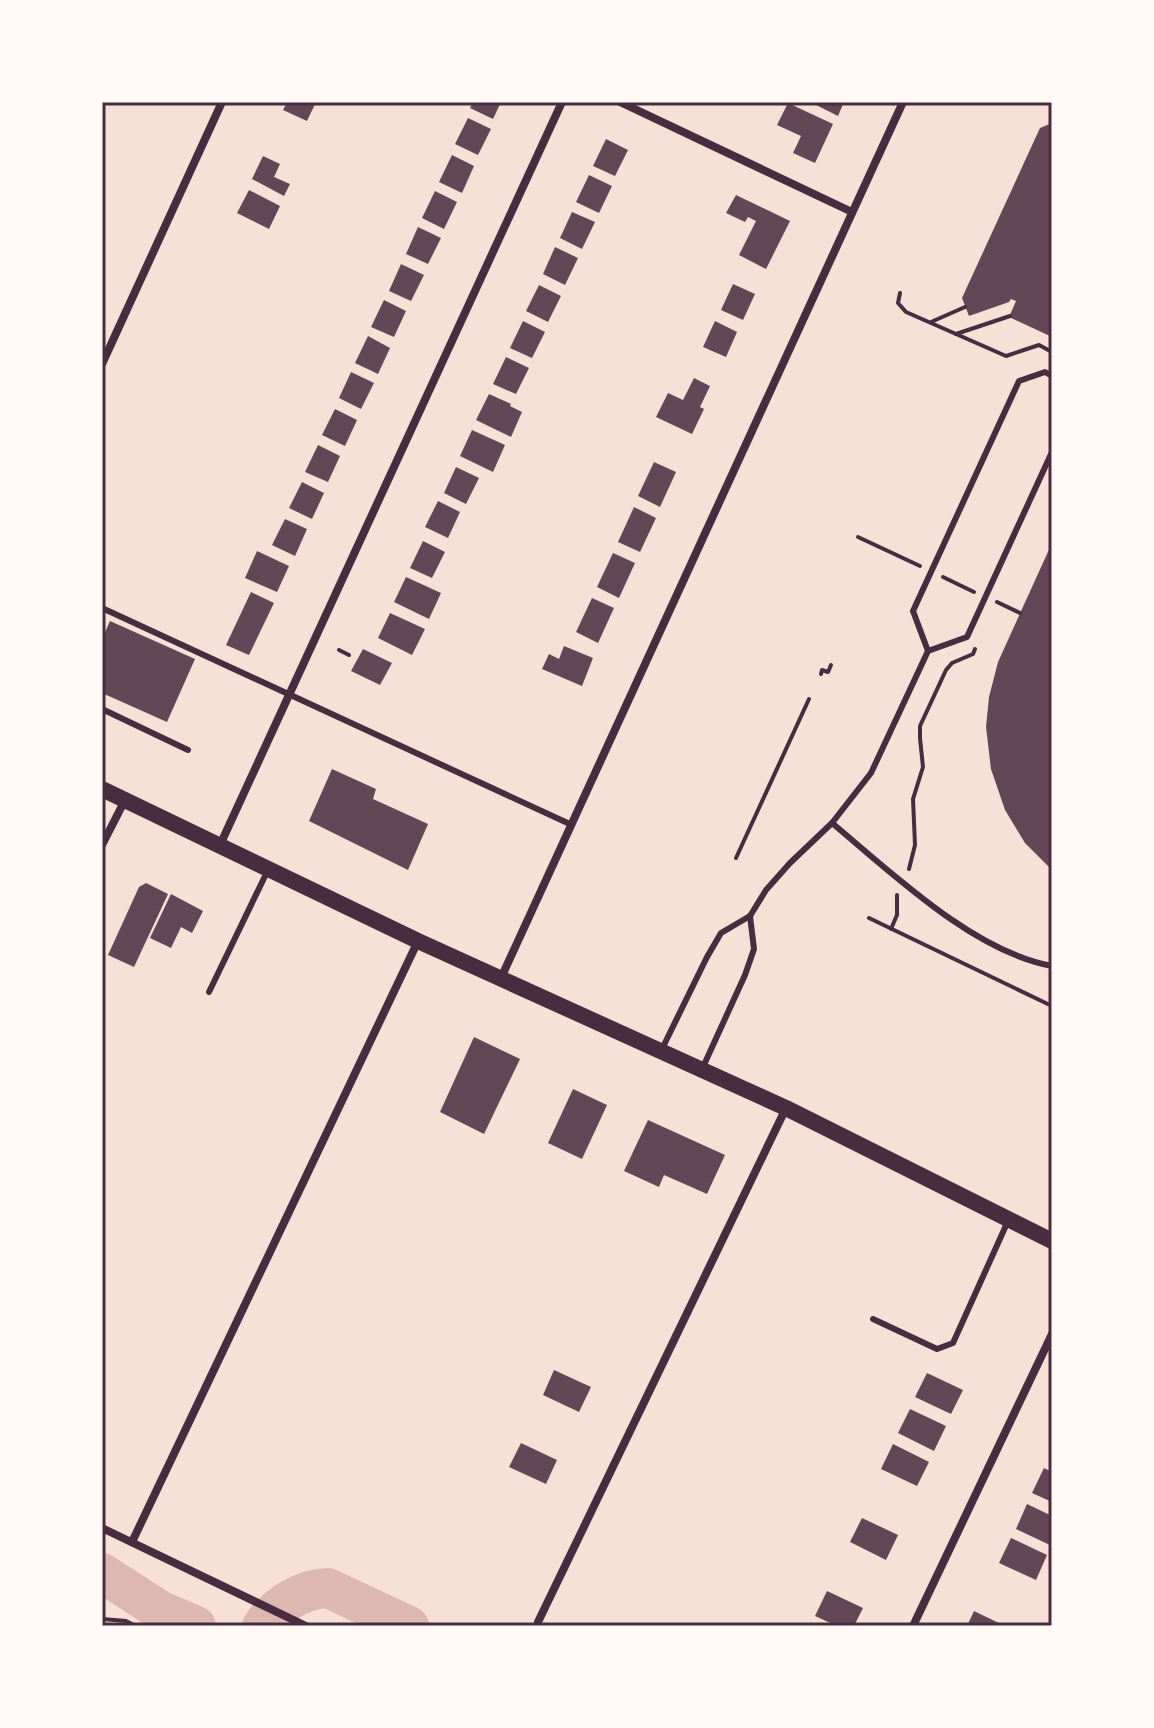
<svg xmlns="http://www.w3.org/2000/svg" width="1154" height="1728" font-family="Georgia,serif">
  <style>
    .lines { fill: none; stroke-linecap: round; stroke-linejoin: round }
    .river { stroke: #dcb8b0; stroke-width: 40 }
    .building { fill: #644757 }
    .path { stroke: #4a2c40; stroke-width: 4 }
    .service { stroke: #4a2c40; stroke-width: 6 }
    .minor { stroke: #4a2c40; stroke-width: 8 }
    .secondary { stroke: #4a2c40; stroke-width: 16 }
    .neatline { fill: none; stroke: #4a2c40; stroke-width: 3 }
  </style>
  <rect width="100%" height="100%" fill="#f7e1d7"/>
  <g class="lines">
    <g class="river">
      <polyline points="102,1573 161,1611 196,1626"/>
      <path d="M 262,1626 C 277,1605 301,1589 328,1588 L 409,1626"/>
    </g>
  </g>
  <g class="building">
    <polygon points="287,102 316,102 307,121 283,110"/>
    <polygon points="473,102 501,102 493,119 470,108"/>
    <polygon points="817,102 844,102 838,116 816,105"/>
    <polygon points="788,103 833,124 815,163 793,153 801,136 777,125"/>
    <polygon points="468,118 491,129 478,155 455,144"/>
    <polygon points="1052,123 1052,337 1009,317 1016,301 1011,299 1009,302 969,316 962,298 1040,128"/>
    <polygon points="606,139 628,150 615,176 593,166"/>
    <polygon points="452,155 474,166 462,193 439,182"/>
    <polygon points="263,156 280,164 274,177 290,184 284,196 252,179"/>
    <polygon points="589,175 612,186 599,213 576,202"/>
    <polygon points="249,190 280,206 269,229 237,213"/>
    <polygon points="435,191 457,202 444,229 422,218"/>
    <polygon points="736,195 790,221 766,269 739,255 756,221 748,217 745,222 726,213"/>
    <polygon points="572,212 595,222 582,249 560,238"/>
    <polygon points="418,227 441,238 428,264 406,254"/>
    <polygon points="555,247 578,258 565,285 543,274"/>
    <polygon points="401,264 424,275 411,301 389,291"/>
    <polygon points="733,284 755,294 743,320 721,310"/>
    <polygon points="539,285 561,296 548,322 526,311"/>
    <polygon points="384,300 406,311 394,337 371,327"/>
    <polygon points="523,321 545,332 532,358 510,348"/>
    <polygon points="715,321 737,332 726,357 703,347"/>
    <polygon points="368,336 390,348 378,374 355,363"/>
    <polygon points="506,357 529,368 516,394 493,384"/>
    <polygon points="351,372 374,383 361,409 339,398"/>
    <polygon points="694,378 710,386 700,407 704,409 692,434 656,417 668,393 683,400"/>
    <polygon points="489,394 511,404 510,406 522,412 511,437 476,420"/>
    <polygon points="335,409 357,420 345,446 322,435"/>
    <polygon points="472,430 505,445 493,472 460,456"/>
    <polygon points="318,445 340,456 328,482 305,472"/>
    <polygon points="654,462 676,472 660,507 638,496"/>
    <polygon points="456,467 479,478 466,504 444,493"/>
    <polygon points="302,482 324,493 312,519 289,508"/>
    <polygon points="438,501 460,512 448,538 425,527"/>
    <polygon points="634,507 656,518 640,552 618,542"/>
    <polygon points="285,519 307,529 295,556 272,545"/>
    <polygon points="423,541 445,552 432,578 410,568"/>
    <polygon points="1052,543 1052,870 1025,843 1005,810 991,769 986,727 989,697 998,662"/>
    <polygon points="257,551 289,566 277,592 245,578"/>
    <polygon points="613,553 635,563 619,598 597,587"/>
    <polygon points="406,577 441,593 429,619 394,602"/>
    <polygon points="251,592 274,603 249,655 226,645"/>
    <polygon points="592,598 614,608 598,643 576,632"/>
    <polygon points="390,613 425,629 412,655 378,638"/>
    <polygon points="110,621 195,659 167,722 102,693 102,639"/>
    <polygon points="564,646 593,658 582,686 542,669 549,654 559,659"/>
    <polygon points="363,649 392,663 380,685 351,671"/>
    <polygon points="332,769 376,789 373,799 428,824 408,870 309,821"/>
    <polygon points="146,883 168,894 134,967 108,955 139,887"/>
    <polygon points="171,894 203,911 192,933 181,927 171,948 150,938"/>
    <polygon points="474,1037 520,1059 484,1134 440,1112"/>
    <polygon points="573,1089 607,1105 582,1159 548,1143"/>
    <polygon points="648,1120 725,1155 707,1194 664,1175 659,1187 624,1171"/>
    <polygon points="554,1370 591,1387 579,1412 543,1395"/>
    <polygon points="927,1373 963,1390 951,1414 915,1397"/>
    <polygon points="910,1409 946,1426 934,1451 898,1433"/>
    <polygon points="521,1443 557,1460 546,1484 509,1467"/>
    <polygon points="893,1444 929,1462 917,1486 881,1469"/>
    <polygon points="1044,1468 1052,1472 1052,1502 1032,1493"/>
    <polygon points="1027,1504 1052,1516 1052,1546 1016,1529"/>
    <polygon points="862,1518 898,1535 886,1560 850,1542"/>
    <polygon points="1011,1538 1047,1555 1036,1580 999,1563"/>
    <polygon points="827,1591 863,1608 854,1626 837,1626 815,1616"/>
    <polygon points="974,1611 1005,1626 967,1626"/>
  </g>
  <g class="lines">
    <g class="path">
      <polyline points="900,293 898,303 906,312 1006,356 1039,345 1052,352"/>
      <polyline points="931,322 965,307"/>
      <polyline points="956,334 1010,316"/>
      <polyline points="858,537 920,566"/>
      <polyline points="943,577 974,592"/>
      <polyline points="997,602 1020,613"/>
      <polyline points="339,650 349,655"/>
      <polyline points="821,674 822,670 828,672 831,665"/>
      <polyline points="736,858 809,699"/>
      <polyline points="909,869 915,845 913,799 923,767 920,738 920,726 946,670 952,663 973,654 975,649"/>
      <polyline points="869,918 1052,1006"/>
      <polyline points="891,929 897,915 897,895"/>
      <polyline points="102,1619 126,1621 136,1626"/>
    </g>
    <g class="service">
      <polyline points="102,608 572,825"/>
      <polyline points="928,651 913,611 1019,381 1045,372 1052,376"/>
      <polyline points="102,709 188,750"/>
      <path d="M 832,823 C 892,873 974,952 1052,966"/>
      <polyline points="209,992 267,872"/>
      <polyline points="662,1049 707,957 721,933 750,916 766,890 790,863 832,823 871,773 928,651 967,637 1052,452"/>
      <polyline points="703,1067 745,975 754,949 750,916"/>
      <polyline points="873,1319 937,1349 953,1343 1008,1221"/>
    </g>
    <g class="minor">
      <polyline points="620,102 852,212"/>
      <polyline points="102,364 222,102"/>
      <polyline points="102,845 125,800"/>
      <polyline points="220,845 562,102"/>
      <polyline points="501,978 903,102"/>
      <polyline points="102,1528 306,1626"/>
      <polyline points="132,1542 418,941"/>
      <polyline points="538,1622 786,1108"/>
      <polyline points="913,1626 1052,1334"/>
    </g>
    <polyline class="secondary" points="102,789 418,941 786,1108 1052,1241"/>
  </g>
  <rect width="1154" height="1728" fill="none" stroke="#fffaf5" stroke-width="208"/>
  <rect x="104" y="104" width="946" height="1520" class="neatline"/>
</svg>
